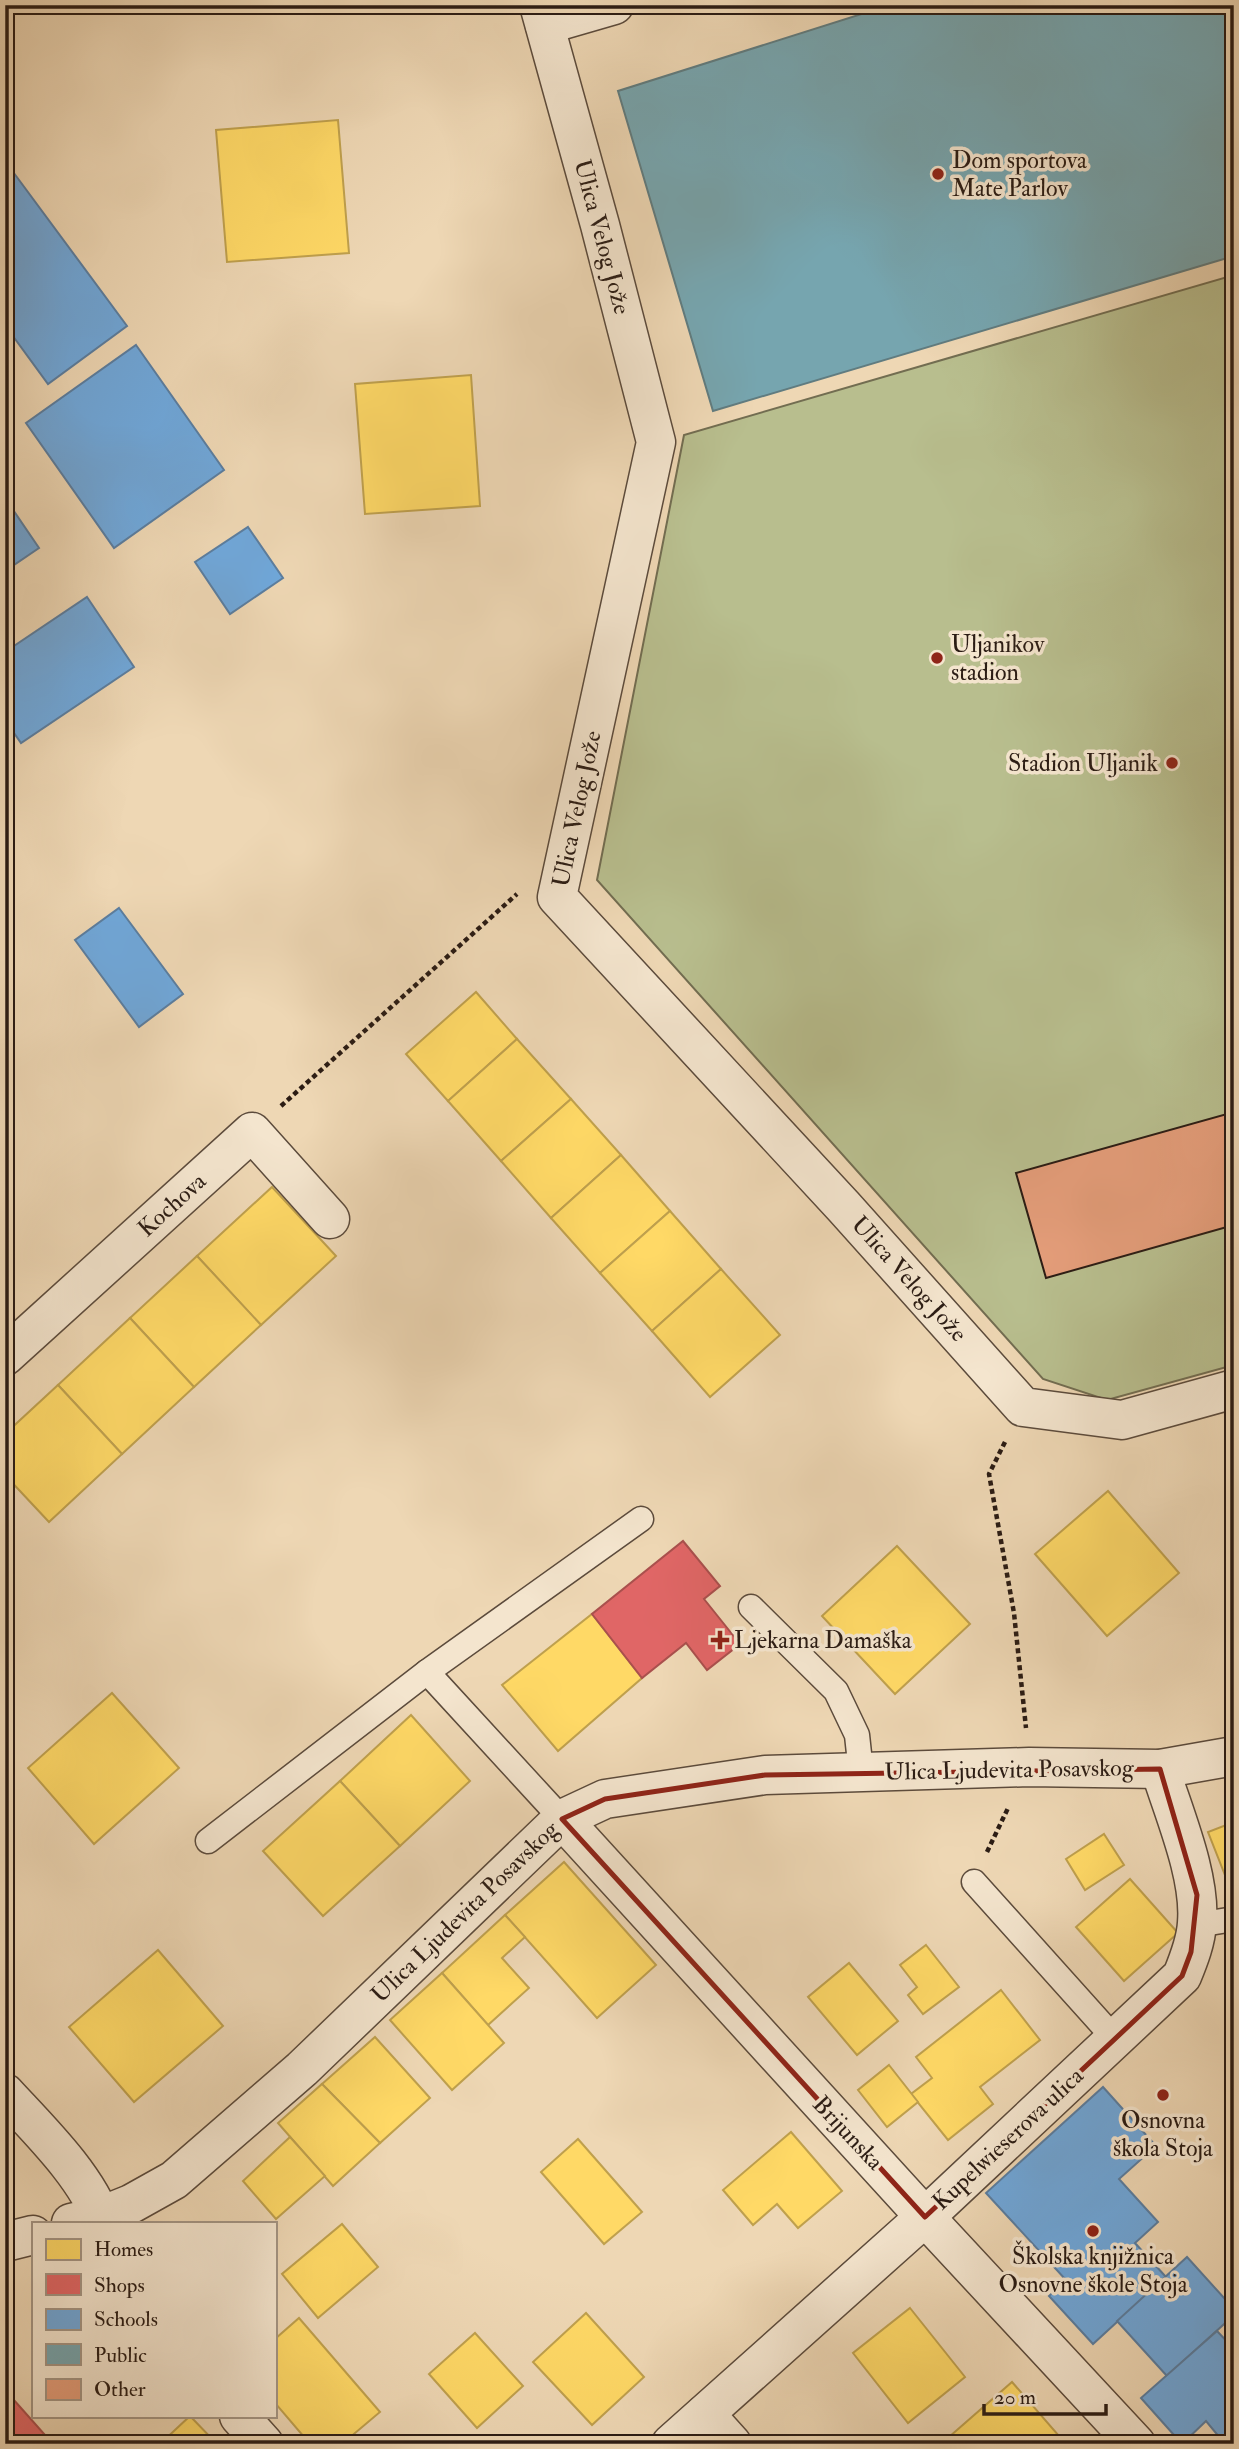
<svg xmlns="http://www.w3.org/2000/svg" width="1239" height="2449" font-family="'IM FELL Double Pica',serif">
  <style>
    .green { fill: #b8be8e; stroke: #726d51; stroke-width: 2 }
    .homes { fill: #ffd966; stroke: #bfa04d; stroke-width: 2 }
    .shops { fill: #e06666; stroke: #aa504d; stroke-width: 2 }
    .schools { fill: #6fa8dc; stroke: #5b7ea0; stroke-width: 2 }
    .public { fill: #76a5af; stroke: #607c80; stroke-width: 2 }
    .building { fill: #e49d7a; stroke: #2b1c14; stroke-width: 2 }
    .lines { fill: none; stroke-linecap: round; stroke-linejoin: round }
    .service-casing { stroke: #5c4b3c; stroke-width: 27 }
    .minor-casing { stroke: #5c4b3c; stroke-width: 41 }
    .tertiary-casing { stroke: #5c4b3c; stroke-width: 41 }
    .path { stroke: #2b1c14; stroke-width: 4.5; stroke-dasharray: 5 3.5; stroke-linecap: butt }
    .service { stroke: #f4e5ce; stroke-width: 24 }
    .minor { stroke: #f4e5ce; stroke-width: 38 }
    .tertiary { stroke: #f4e5ce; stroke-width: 38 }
    .marked { fill: none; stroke: #8f2418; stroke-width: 5; stroke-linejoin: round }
    .poi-dot { fill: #8f2418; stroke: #f4e5ce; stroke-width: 2.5 }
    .labels { text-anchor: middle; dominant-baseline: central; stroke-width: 7; stroke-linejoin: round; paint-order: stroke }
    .poi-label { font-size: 24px; fill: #2b1c14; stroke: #f4e5ce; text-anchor: start }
    .street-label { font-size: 24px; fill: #2b1c14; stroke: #f4e5ce }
  </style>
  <rect width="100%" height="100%" fill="#eed7b4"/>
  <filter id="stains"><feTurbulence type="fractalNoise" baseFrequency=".00286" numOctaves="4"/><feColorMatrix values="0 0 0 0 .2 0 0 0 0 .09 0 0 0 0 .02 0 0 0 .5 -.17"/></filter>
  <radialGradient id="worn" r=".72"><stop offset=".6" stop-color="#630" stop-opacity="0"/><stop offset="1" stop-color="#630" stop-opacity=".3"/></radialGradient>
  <polygon class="green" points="1234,275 1234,1365 1107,1400 1043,1379 597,880 684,435"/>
  <g class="homes">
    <polygon points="338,120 349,253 227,262 216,130"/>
    <polygon points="471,375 480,506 365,514 355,384"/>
    <polygon points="476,992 517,1039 448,1101 406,1054"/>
    <polygon points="517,1039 571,1099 501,1161 448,1101"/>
    <polygon points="571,1099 621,1155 551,1218 501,1161"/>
    <polygon points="621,1155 670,1211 600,1273 551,1218"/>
    <polygon points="272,1187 336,1256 261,1325 197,1256"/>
    <polygon points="670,1211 721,1269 652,1331 600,1273"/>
    <polygon points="197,1256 261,1325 194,1387 130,1318"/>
    <polygon points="721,1269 780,1335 710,1397 652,1331"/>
    <polygon points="130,1318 194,1387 122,1454 58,1385"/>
    <polygon points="58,1385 122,1454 49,1522 5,1475 5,1434"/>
    <polygon points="1108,1491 1179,1573 1107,1636 1035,1554"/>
    <polygon points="897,1546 970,1624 895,1694 822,1616"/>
    <polygon points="592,1614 642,1678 558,1751 502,1685"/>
    <polygon points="112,1693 179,1768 94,1844 28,1768"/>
    <polygon points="411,1715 470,1781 400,1846 340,1781"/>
    <polygon points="340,1781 400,1846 323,1916 263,1851"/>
    <polygon points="1234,1822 1234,1898 1208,1832"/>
    <polygon points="1104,1834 1124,1865 1085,1890 1066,1859"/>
    <polygon points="564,1862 656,1965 597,2018 505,1915"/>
    <polygon points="1130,1879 1178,1933 1124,1981 1076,1927"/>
    <polygon points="505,1915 525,1937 502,1958 529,1988 488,2025 442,1973"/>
    <polygon points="926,1945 959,1987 923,2014 908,1995 917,1987 900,1965"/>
    <polygon points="158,1950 223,2026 134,2102 69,2027"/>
    <polygon points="849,1963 898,2021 857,2055 808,1997"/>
    <polygon points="442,1973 504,2043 452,2090 390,2020"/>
    <polygon points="1001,1990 1040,2040 980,2087 993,2104 948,2140 911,2094 932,2078 916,2057"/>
    <polygon points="375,2037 430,2098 380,2143 322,2084"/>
    <polygon points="889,2065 918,2102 887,2127 858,2090"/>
    <polygon points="322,2084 380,2143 333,2186 278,2123"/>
    <polygon points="791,2132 842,2191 798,2228 777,2204 753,2225 723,2190"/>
    <polygon points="290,2137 325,2176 276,2219 243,2181"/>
    <polygon points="578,2139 642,2212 604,2244 541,2172"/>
    <polygon points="342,2224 378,2267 318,2318 282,2274"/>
    <polygon points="910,2308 965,2377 908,2423 853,2353"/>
    <polygon points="586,2313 644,2377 592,2425 533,2362"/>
    <polygon points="299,2318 380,2412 342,2444 310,2444 275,2403 275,2339"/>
    <polygon points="475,2333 523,2386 477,2428 429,2374"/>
    <polygon points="1012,2382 1066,2444 941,2444"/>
    <polygon points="190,2416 217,2444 160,2444"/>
  </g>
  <g class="shops">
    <polygon points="683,1541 720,1586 704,1599 740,1644 707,1670 686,1643 642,1678 592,1614"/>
    <polygon points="13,2399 53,2444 5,2444 5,2406"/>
  </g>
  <g class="schools">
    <polygon points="5,161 127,326 48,384 7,328 5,330"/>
    <polygon points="136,345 224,470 114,548 26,423"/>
    <polygon points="5,498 39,548 5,571"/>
    <polygon points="248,527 283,578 230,614 195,562"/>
    <polygon points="87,597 134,667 21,743 5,720 5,652"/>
    <polygon points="119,908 183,994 139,1027 75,940"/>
    <polygon points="1103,2087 1156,2146 1119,2179 1158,2222 1135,2243 1166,2277 1093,2344 1049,2296 1066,2280 986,2193"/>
    <polygon points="1187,2257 1234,2309 1234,2315 1167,2376 1117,2321"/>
    <polygon points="1217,2331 1234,2349 1234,2444 1225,2444 1206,2421 1182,2444 1141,2398"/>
  </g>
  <polygon class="public" points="890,5 1234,5 1234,256 713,411 618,91"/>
  <polygon class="building" points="1234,1112 1234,1225 1046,1278 1016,1173"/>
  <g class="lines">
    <defs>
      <g id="service">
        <polyline points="751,1607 836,1691 857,1735 861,1772"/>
        <polyline points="427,1672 562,1819"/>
        <polyline points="208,1841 427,1672 641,1519"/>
        <polyline points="974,1882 1115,2039"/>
        <polyline points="1197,1925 1234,1919"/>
      </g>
      <g id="minor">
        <polyline points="545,25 614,5"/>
        <polyline points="5,1356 252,1132 330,1219"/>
        <polyline points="562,1819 925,2217 1136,2444"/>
        <path d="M 5,2093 C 38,2129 87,2176 103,2223"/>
        <polyline points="705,2414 732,2444"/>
        <polyline points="239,2416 264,2444"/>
        <path d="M 671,2444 L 925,2217 L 1182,1976 C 1189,1959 1196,1941 1197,1923 C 1201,1876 1174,1814 1160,1769"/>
      </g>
      <g id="tertiary">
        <polyline points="539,5 600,225 656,442 557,897 844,1207 1023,1407 1122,1420 1234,1389"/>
        <polyline points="71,2223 101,2216 131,2204 174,2180 302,2069 562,1819 605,1799 765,1775 1029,1767 1160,1769 1234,1756"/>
        <polyline points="5,2242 33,2235"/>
      </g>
    </defs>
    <use href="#service" class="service-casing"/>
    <use href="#minor" class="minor-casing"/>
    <use href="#tertiary" class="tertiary-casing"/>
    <g class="path">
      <polyline points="281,1106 517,894"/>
      <polyline points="1005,1442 989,1474 1014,1613 1026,1728"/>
      <polyline points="987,1852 1009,1806"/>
    </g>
    <use href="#service" class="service"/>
    <use href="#minor" class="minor"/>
    <use href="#tertiary" class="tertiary"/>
  </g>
  <path class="marked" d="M 1160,1769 L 1197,1895 L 1191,1952 L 1182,1976 L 925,2217 L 562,1819 L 605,1799 L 765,1775 Z"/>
  <g class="poi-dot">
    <circle cx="938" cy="174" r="7"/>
    <circle cx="937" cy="658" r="7"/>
    <circle cx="1172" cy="763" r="7"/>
    <path d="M716.5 1629.5h7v7h7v7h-7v7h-7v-7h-7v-7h7z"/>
    <circle cx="1163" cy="2095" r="7"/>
    <circle cx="1093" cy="2231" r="7"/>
  </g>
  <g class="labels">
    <g class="poi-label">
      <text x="952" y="160">Dom sportova<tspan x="952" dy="28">Mate Parlov</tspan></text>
      <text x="951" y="644">Uljanikov<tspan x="951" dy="28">stadion</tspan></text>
      <text x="1158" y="763" text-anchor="end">Stadion Uljanik</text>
      <text x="734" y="1640">Ljekarna Damaška</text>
      <text x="1163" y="2120" text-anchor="middle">Osnovna<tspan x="1163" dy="28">škola Stoja</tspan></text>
      <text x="1093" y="2256" text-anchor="middle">Školska knjižnica<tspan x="1093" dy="28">Osnovne škole Stoja</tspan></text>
    </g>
    <g class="street-label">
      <text transform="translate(602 237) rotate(75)">Ulica Velog Jože</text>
      <text transform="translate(577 809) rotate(-78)">Ulica Velog Jože</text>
      <text transform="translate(172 1205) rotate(-42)">Kochova</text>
      <text transform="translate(909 1279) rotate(48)">Ulica Velog Jože</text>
      <text transform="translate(1009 1770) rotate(-1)">Ulica Ljudevita Posavskog</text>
      <text transform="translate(465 1912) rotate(-44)">Ulica Ljudevita Posavskog</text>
      <text transform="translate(848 2133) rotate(47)">Brijunska</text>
      <text transform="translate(1008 2139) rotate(-43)">Kupelwieserova ulica</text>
    </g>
  </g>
  <rect width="1239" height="2449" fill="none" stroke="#eed7b4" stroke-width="28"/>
  <rect x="7" y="7" width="1225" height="2435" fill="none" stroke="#2b1c14" stroke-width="3.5"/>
  <rect x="14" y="14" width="1211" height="2421" fill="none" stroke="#2b1c14" stroke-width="2"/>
  <rect x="32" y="2222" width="245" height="196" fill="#f4e5ce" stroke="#a49584" stroke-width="2"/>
  <rect x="46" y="2239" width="35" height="21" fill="#ffd966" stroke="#a49584" stroke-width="2"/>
  <text x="94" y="2256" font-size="21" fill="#2b1c14">Homes</text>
  <rect x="46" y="2274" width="35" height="21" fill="#e06666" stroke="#a49584" stroke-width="2"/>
  <text x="94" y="2292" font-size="21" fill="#2b1c14">Shops</text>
  <rect x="46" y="2309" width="35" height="21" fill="#6fa8dc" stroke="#a49584" stroke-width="2"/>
  <text x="94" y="2326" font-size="21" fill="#2b1c14">Schools</text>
  <rect x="46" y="2344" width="35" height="21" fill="#76a5af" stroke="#a49584" stroke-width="2"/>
  <text x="94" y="2362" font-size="21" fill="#2b1c14">Public</text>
  <rect x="46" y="2379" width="35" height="21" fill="#e49d7a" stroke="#a49584" stroke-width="2"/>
  <text x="94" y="2396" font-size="21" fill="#2b1c14">Other</text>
  <path d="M984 2404v10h122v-10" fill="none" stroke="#2b1c14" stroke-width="3.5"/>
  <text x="994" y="2404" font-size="21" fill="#2b1c14" stroke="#f4e5ce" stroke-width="5" paint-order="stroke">20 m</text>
  <rect width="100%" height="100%" filter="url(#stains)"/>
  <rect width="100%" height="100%" fill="url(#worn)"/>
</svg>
